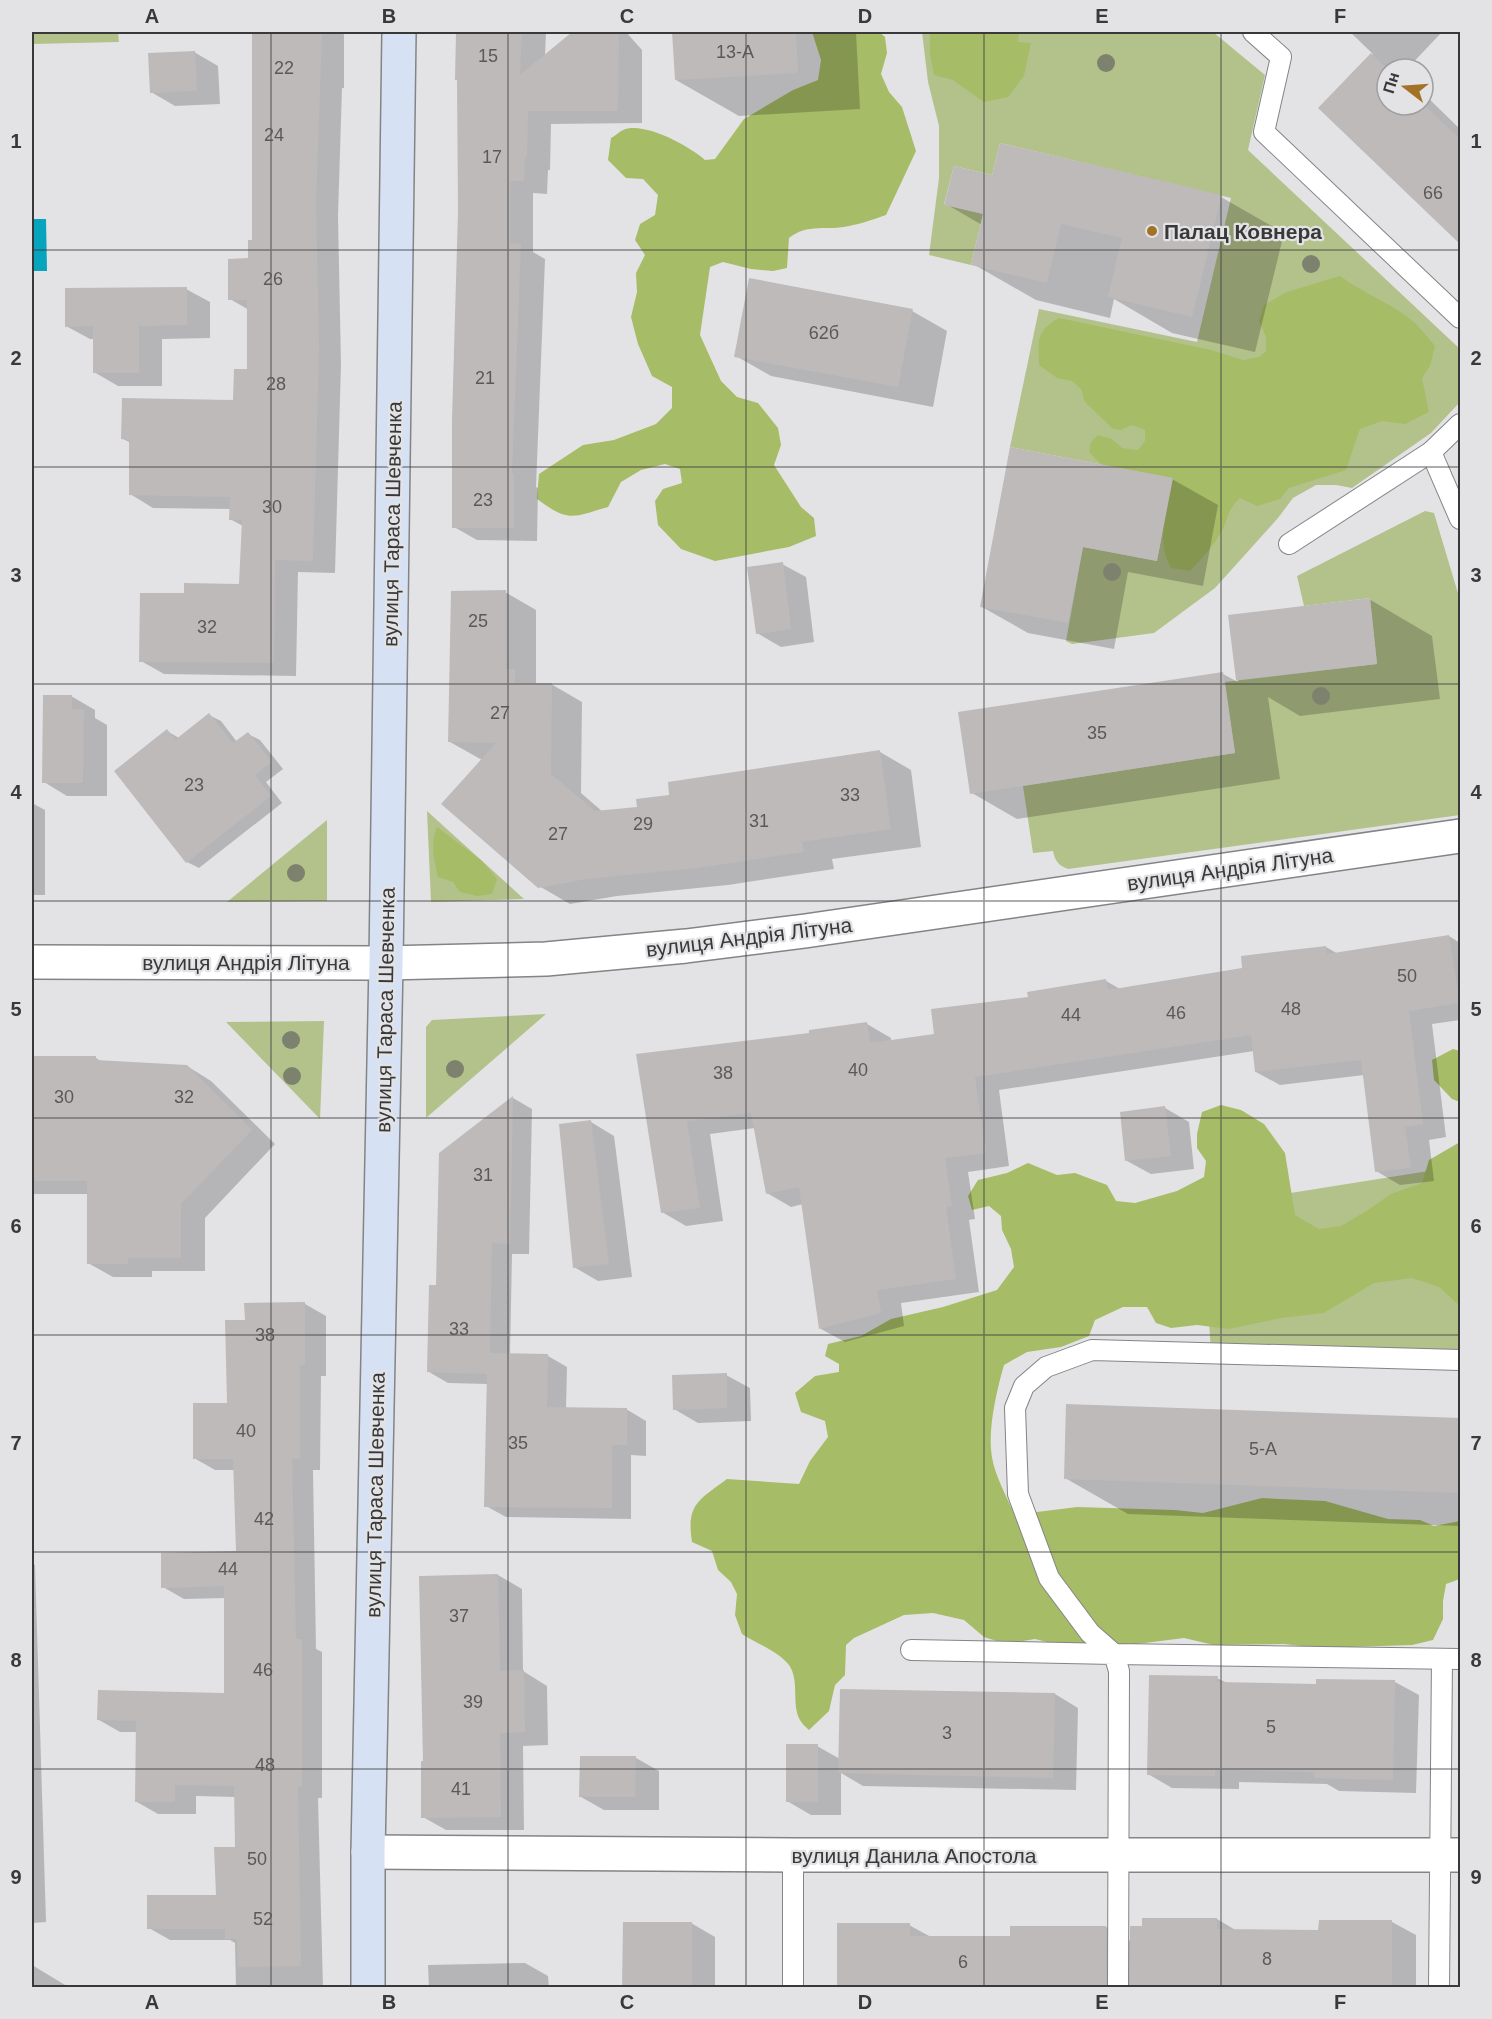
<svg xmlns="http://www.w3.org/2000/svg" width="1492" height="2019" font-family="Helvetica,sans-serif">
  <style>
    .green { fill: #b3c28b }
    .forest { fill: #a7bc66 }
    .water { fill: #07a4bd }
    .shadow { fill: #0003 }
    .building { fill: #bebaba }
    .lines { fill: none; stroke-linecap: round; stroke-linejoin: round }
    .lane-casing { stroke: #838486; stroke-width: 22 }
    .street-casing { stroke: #838486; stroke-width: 36 }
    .secondary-casing { stroke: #838486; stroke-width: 36 }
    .lane { stroke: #fff; stroke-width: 20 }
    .street { stroke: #fff; stroke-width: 33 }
    .secondary { stroke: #d6e2f3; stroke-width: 33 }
    .tree { fill: #7d826f }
    .grid { fill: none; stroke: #39393a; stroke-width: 1.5; stroke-opacity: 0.55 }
    .poi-dot { fill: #a27226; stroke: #e3e3e6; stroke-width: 2 }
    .labels { text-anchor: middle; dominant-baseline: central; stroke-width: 4.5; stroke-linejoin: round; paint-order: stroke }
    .number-label { font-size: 18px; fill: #5a595a }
    .poi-label { font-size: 21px; font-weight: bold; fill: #39393a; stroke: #e3e3e6; text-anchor: start }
    .street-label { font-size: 21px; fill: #39393a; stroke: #e3e3e6 }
    .neatline { fill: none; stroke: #39393a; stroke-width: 2 }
    .grid-label { font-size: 20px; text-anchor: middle; font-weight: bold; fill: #39393a }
  </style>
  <rect width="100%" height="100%" fill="#e3e3e6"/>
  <g class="green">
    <polygon points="32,32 118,32 119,42 32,44"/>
    <polygon points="922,32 1213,32 1265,75 1248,150 1460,349 1460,402 1431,433 1352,488 1336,485 1316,485 1293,498 1278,518 1215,588 1154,633 1072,644 1066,641 1083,547 1157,561 1172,478 1010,447 1039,309 1197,342 1231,198 1000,143 992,175 954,166 944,204 983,214 971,265 929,255 939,178 939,126 928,82"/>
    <path d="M 1425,511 L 1434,513 L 1460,600 L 1460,815 L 1068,869 C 1058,865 1055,861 1053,851 L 1033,853 L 1023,786 L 1235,753 L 1225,682 L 1377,664 L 1370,598 L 1304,606 L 1297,576 Z"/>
    <polygon points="427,811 524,899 431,902"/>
    <polygon points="327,820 327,901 227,902"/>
    <polygon points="546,1014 426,1118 426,1027 432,1020"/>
    <polygon points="324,1021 320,1119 226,1022"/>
    <polygon points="1460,1166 1460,1360 1211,1353 1202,1207"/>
  </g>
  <g class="forest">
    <path d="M 812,32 L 879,32 L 885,37 L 887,53 L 881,74 L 889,92 L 902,107 L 916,151 L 886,215 C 874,219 861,224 849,226 C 828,231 807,223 789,238 L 787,268 L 773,271 L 751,269 L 723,262 L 710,267 L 700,335 L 721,381 L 737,397 L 758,403 L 778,428 L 781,445 L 774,465 L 801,507 L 814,518 L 816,536 L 789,547 L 715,561 L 681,549 L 658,525 L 655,501 L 663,489 L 682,483 L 680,469 L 665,464 L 641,470 L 621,482 L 608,507 C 573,517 569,523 537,499 L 539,474 L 583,445 L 614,440 L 656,424 L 672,408 L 672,387 L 652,376 L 638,344 L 631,317 L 637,292 L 636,273 L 645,255 L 635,240 L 640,224 L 655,215 L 658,195 L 643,179 L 626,178 L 608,160 L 611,138 C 615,136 619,132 623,130 C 644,121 689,146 705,160 L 715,159 L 744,119 L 793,90 L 818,80 L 821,60 Z"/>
    <polygon points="930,32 1019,32 1018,42 1031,43 1024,76 1008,97 984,102 953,80 934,75 930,54"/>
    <path d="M 1340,276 C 1364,294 1394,304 1416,324 C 1423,331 1429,339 1435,346 L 1430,366 L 1422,378 L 1429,412 L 1405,424 L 1382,421 L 1360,429 L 1346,470 L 1289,488 L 1280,499 L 1257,506 L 1240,498 C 1224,514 1230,518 1220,534 C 1212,548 1201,559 1190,571 L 1171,568 C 1155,540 1167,507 1172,478 L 1102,465 L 1089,452 L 1091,442 L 1098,435 L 1112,439 L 1122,448 L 1138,450 L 1145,441 L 1145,430 L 1132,425 L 1121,430 L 1113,429 L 1085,402 L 1081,389 L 1072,381 L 1057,378 L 1039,365 C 1038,340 1036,331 1059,318 L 1211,350 L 1243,360 L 1259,357 L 1266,351 L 1266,337 L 1259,321 L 1264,305 L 1287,292 Z"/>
    <path d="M 437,827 L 482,861 L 497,879 L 492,894 L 477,896 L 460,892 L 453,882 L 438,877 C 434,860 430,843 437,827 Z"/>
    <polygon points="1453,1049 1460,1051 1460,1102 1452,1099 1434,1080 1432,1060"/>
    <path d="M 1221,1105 L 1241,1110 L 1264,1124 L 1285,1153 L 1295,1215 L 1319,1229 L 1341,1226 L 1368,1210 L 1391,1194 L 1422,1183 L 1429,1160 L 1460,1142 L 1460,1306 L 1439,1287 L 1412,1278 L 1374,1283 L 1324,1313 L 1281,1318 L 1229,1329 L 1197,1325 L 1171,1328 L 1156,1323 L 1147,1307 L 1123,1307 L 1095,1320 L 1089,1336 L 1061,1347 L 1027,1352 L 1004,1365 C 997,1389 989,1424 991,1449 C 992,1469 1003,1489 1011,1507 L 1037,1512 L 1077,1507 L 1175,1510 L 1203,1513 L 1262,1498 L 1325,1501 L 1388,1519 L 1420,1520 L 1434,1526 L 1460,1521 L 1460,1579 L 1446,1584 L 1443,1601 L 1443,1619 L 1433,1640 L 1412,1645 L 1318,1648 L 1284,1644 L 1214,1645 L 1184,1638 L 1121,1646 L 1055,1644 L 1035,1639 L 1006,1644 L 984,1637 L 964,1620 L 933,1613 L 904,1615 L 854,1638 L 846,1645 L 845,1675 L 835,1685 L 829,1711 L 809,1730 C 806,1727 802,1724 800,1720 C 791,1704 800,1681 789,1665 C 778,1651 757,1644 742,1634 L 735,1615 L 737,1594 L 731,1582 L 718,1570 L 712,1551 L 692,1542 C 686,1504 699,1500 727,1479 L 799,1484 L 810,1461 L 828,1437 L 825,1421 L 801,1412 L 795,1393 L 815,1376 L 839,1372 L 839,1364 L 825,1356 L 828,1344 L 861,1336 L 891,1319 L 943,1307 L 997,1290 L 1014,1267 L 1011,1249 L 1002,1230 L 1001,1216 L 989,1206 L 972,1210 L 968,1196 L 978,1180 L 1007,1173 L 1028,1163 L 1057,1175 L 1075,1173 L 1107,1185 L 1116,1201 L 1135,1203 L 1177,1191 L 1204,1177 L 1206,1161 L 1197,1148 L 1197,1134 L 1202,1112 Z"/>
  </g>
  <polygon class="water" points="32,219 46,219 47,271 32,271"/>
  <g class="shadow">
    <polygon points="254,32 342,32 344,35 344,88 342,88 338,216 341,364 335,573 298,572 296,676 164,674 141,661 186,595 240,585 243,526 230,519 231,509 153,508 130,494 131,443 123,439 234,402 249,371 249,310 230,299 249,260 253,241"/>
    <polygon points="458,32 546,32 545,56 575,32 626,32 642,50 642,123 551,124 550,170 548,170 547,194 533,193 533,252 545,259 536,487 538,488 537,541 477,540 454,527 460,211 459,80 456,79"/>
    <polygon points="674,32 856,32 860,109 739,116 676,80"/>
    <polygon points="1350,32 1442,32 1407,69 1387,69 1387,105 1423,105 1423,93 1460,129 1460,243 1320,108 1373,54"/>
    <polygon points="194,52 218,66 220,104 175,106 151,92"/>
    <polygon points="993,177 1221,197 1284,233 1255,352 1172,333 1114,299 1110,318 1036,300 973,264 982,225 946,204"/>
    <polygon points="186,289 210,302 210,338 162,339 162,386 118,386 94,372 94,339 90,339 66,326"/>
    <polygon points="912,311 947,331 933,407 771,376 736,356"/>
    <polygon points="1172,479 1218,505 1203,586 1128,572 1114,649 1028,633 982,607"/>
    <polygon points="782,564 806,577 814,642 781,647 757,633"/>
    <polygon points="32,575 33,632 32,632"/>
    <polygon points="505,592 536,610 536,683 551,684 582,702 581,793 603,812 639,808 671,796 880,752 911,770 921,847 832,859 834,869 728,885 617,896 570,904 539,886 482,760 450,742"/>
    <polygon points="1369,599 1432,636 1440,699 1300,716 1268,697 1280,779 1017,819 972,793 1223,674 1238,682 1230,616"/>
    <polygon points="71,696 95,710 95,718 107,725 107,796 67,796 44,782"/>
    <polygon points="209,715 221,721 237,742 248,734 260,740 283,769 266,782 282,803 199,868 187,862 167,731 179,738"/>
    <polygon points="32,803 45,810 45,895 32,895"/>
    <polygon points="1449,936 1460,943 1460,1020 1432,1024 1446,1137 1429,1140 1434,1181 1400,1185 1376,1171 1364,1075 1280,1085 1256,1072 1254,1051 999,1090 1009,1166 968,1172 975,1219 969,1220 979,1292 901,1303 904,1326 845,1342 821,1329 803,1204 791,1207 767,1193 755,1128 710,1134 723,1221 686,1226 662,1212 638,1056 811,1034 867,1024 891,1038 891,1042 936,1036 1030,998 1106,981 1120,989 1244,969 1326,947 1338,954"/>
    <polygon points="32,1058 96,1058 102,1062 187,1066 211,1081 275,1144 205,1218 205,1271 152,1271 152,1277 113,1277 88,1263 89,1194 32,1194"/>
    <polygon points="513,1098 532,1109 529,1254 512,1254 510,1355 548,1356 567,1367 566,1409 626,1409 646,1421 646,1456 631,1455 631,1519 506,1517 486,1506 488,1384 448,1383 429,1372 438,1286"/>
    <polygon points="1165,1108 1189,1122 1194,1169 1151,1174 1127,1161"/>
    <polygon points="591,1122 614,1136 632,1277 598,1281 574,1267"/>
    <polygon points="305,1304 326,1316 326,1376 321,1376 320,1470 313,1470 316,1649 322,1652 322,1798 318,1798 323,1988 236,1988 235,1943 230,1940 170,1940 149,1928 217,1897 237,1848 236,1797 196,1796 196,1814 158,1814 137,1802 137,1732 120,1732 99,1720 225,1695 225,1598 184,1599 163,1587 237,1553 235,1470 215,1470 194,1458 228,1404 246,1321"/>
    <polygon points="726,1375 750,1388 751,1421 698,1423 674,1409"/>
    <polygon points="1460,1420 1460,1526 1128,1514 1065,1478"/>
    <polygon points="32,1563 35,1565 46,1922 32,1923"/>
    <polygon points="498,1575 522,1589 523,1671 547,1686 548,1745 523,1746 524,1830 446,1830 423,1817 425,1762 420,1577"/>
    <polygon points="1217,1678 1227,1683 1318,1685 1395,1682 1419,1695 1416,1793 1339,1791 1327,1784 1239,1782 1239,1789 1172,1788 1148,1774"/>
    <polygon points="1055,1694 1078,1708 1076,1790 863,1786 841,1773 841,1815 811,1815 787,1801 817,1746 840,1759"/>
    <polygon points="636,1758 659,1771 659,1810 604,1810 581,1797"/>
    <polygon points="1217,1919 1237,1931 1320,1931 1320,1922 1392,1922 1416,1935 1416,1988 838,1988 909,1925 931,1937 1011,1937 1106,1927 1132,1942"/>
    <polygon points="691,1923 715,1937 715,1988 624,1988"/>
    <polygon points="525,1963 548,1976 549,1988 429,1988 428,1965"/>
    <polygon points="32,1965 70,1988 32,1988"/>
  </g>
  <g class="building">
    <polygon points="252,32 322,32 316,202 319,350 313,561 275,560 274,663 139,662 140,593 184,593 184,583 239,584 242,520 229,520 230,497 129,495 129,440 121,439 122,398 233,400 234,369 247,369 247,300 228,300 228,259 248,258 248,240 252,240"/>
    <polygon points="456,32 522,32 520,75 572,32 619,32 618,111 528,111 527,157 525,157 524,181 510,181 510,243 521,244 512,473 514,473 514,528 452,528 452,420 458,211 457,80 455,80"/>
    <polygon points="672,32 796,32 798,73 675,80"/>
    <polygon points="195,51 197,91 150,93 148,53"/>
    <polygon points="1371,53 1387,69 1387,105 1423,104 1461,140 1461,245 1318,108"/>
    <polygon points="1000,143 1222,195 1192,317 1108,297 1122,238 1061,224 1047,283 971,265 983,214 944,205 954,166 992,175"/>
    <polygon points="749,278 913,309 898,387 734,357"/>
    <polygon points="187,287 187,325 139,326 139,373 93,373 93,326 65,327 65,288"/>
    <polygon points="1010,447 1173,478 1157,561 1083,547 1068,623 980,607"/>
    <polygon points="783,562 791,629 756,634 747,567"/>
    <polygon points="506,590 506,669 515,669 515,683 552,683 551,774 595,811 637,807 636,799 669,795 668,782 880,750 891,829 802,842 804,852 697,868 586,879 538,888 441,804 496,743 448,742 451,591"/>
    <polygon points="1370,598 1377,664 1236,680 1228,615"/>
    <polygon points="1223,672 1235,753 970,794 958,712"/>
    <polygon points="43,695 72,695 72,709 84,710 83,783 42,783"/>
    <polygon points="209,713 233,743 248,732 272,762 255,775 271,796 186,863 114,771 167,729 175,740"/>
    <polygon points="1449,935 1460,1003 1409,1011 1423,1124 1405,1127 1411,1168 1375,1172 1361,1060 1255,1072 1251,1035 975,1077 986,1153 945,1158 952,1206 946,1207 956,1279 877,1290 881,1313 819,1329 799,1187 766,1194 751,1113 687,1121 700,1208 661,1213 636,1054 809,1033 809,1030 867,1022 870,1043 934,1034 931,1009 1028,997 1027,992 1106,979 1108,990 1242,968 1241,956 1326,946 1327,954"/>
    <polygon points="32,1056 96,1056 96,1060 187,1065 252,1130 181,1204 181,1258 128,1258 128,1264 87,1264 87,1181 32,1181"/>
    <polygon points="513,1096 510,1244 492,1243 490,1353 548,1354 547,1407 627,1408 627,1445 612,1445 612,1508 484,1507 487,1374 427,1372 429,1285 436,1285 439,1153"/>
    <polygon points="1165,1106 1171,1156 1125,1161 1120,1112"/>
    <polygon points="591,1120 609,1264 573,1268 559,1124"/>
    <polygon points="305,1302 305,1365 300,1365 300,1459 292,1459 296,1639 302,1639 302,1787 298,1787 301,1966 238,1967 237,1939 225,1939 225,1929 147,1929 147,1895 216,1895 214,1847 235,1847 234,1786 175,1785 175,1802 135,1802 136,1721 97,1720 98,1690 224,1693 224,1586 161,1588 161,1553 236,1551 233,1459 193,1459 193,1403 227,1403 225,1320 245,1320 244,1303"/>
    <polygon points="727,1373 727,1408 673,1410 672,1375"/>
    <polygon points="1066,1404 1461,1418 1461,1493 1064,1479"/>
    <polygon points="498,1574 500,1671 524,1670 525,1732 500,1733 501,1817 421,1818 421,1761 423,1761 419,1576"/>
    <polygon points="1149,1675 1218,1676 1217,1682 1316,1684 1316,1679 1395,1680 1393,1780 1314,1778 1314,1772 1215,1770 1215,1776 1147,1775"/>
    <polygon points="840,1689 1055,1693 1053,1778 838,1773"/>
    <rect x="786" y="1744" width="32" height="58"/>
    <polygon points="580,1756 636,1756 635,1797 579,1797"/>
    <polygon points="1142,1918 1217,1918 1217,1929 1318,1930 1319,1920 1392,1920 1392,1988 1130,1988 1130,1926 1142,1926"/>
    <polygon points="623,1922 692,1922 692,1988 622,1988"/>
    <polygon points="837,1923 910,1923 910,1936 1010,1936 1010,1926 1106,1926 1106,1988 837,1988"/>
  </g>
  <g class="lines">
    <defs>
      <g id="lane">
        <polyline points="1253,32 1281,57 1264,132 1460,318"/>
        <polyline points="1460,424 1431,452 1460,519"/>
        <polyline points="1289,544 1431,452"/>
        <polyline points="1460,1360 1092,1350 1046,1367 1024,1386 1015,1408 1018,1494 1049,1578 1090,1633 1114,1654 1460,1659"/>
        <polyline points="911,1650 1114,1654 1119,1671 1118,1988"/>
        <polyline points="793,1855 793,1988"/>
        <polyline points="1439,1988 1442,1659"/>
      </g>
      <g id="street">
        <polyline points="32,962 386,963 546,959 686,946 805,931 1460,836"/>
        <polyline points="368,1852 793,1855 1460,1855"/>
      </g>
      <polyline id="secondary" points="368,1988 368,1852 386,963 399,32"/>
    </defs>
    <use href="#lane" class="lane-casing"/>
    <use href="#street" class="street-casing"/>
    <use href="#secondary" class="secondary-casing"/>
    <use href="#lane" class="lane"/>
    <use href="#street" class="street"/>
    <use href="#secondary" class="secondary"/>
  </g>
  <g class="tree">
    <circle cx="1106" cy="63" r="9"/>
    <circle cx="1311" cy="264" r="9"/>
    <circle cx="1112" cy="572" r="9"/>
    <circle cx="1321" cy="696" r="9"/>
    <circle cx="296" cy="873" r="9"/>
    <circle cx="291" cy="1040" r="9"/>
    <circle cx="455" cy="1069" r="9"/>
    <circle cx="292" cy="1076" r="9"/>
  </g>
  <path class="grid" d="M 271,32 L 271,1988M 508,32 L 508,1988M 746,32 L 746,1988M 984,32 L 984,1988M 1221,32 L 1221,1988M 32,250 L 1460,250M 32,467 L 1460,467M 32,684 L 1460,684M 32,901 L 1460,901M 32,1118 L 1460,1118M 32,1335 L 1460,1335M 32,1552 L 1460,1552M 32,1769 L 1460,1769"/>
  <circle class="poi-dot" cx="1152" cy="231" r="6"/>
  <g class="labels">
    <g class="number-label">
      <text x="735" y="52">13-А</text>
      <text x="488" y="56">15</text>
      <text x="284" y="68">22</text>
      <text x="274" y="135">24</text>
      <text x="492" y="157">17</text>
      <text x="1433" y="193">66</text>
      <text x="273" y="279">26</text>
      <text x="824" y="333">62б</text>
      <text x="485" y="378">21</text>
      <text x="276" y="384">28</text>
      <text x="483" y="500">23</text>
      <text x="272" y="507">30</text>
      <text x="478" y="621">25</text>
      <text x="207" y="627">32</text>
      <text x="500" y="713">27</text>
      <text x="1097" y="733">35</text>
      <text x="194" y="785">23</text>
      <text x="850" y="795">33</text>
      <text x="759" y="821">31</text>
      <text x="643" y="824">29</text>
      <text x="558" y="834">27</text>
      <text x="1407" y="976">50</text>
      <text x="1291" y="1009">48</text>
      <text x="1176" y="1013">46</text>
      <text x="1071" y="1015">44</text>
      <text x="858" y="1070">40</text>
      <text x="723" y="1073">38</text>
      <text x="64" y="1097">30</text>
      <text x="184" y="1097">32</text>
      <text x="483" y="1175">31</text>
      <text x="459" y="1329">33</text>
      <text x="265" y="1335">38</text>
      <text x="246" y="1431">40</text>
      <text x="518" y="1443">35</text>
      <text x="1263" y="1449">5-А</text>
      <text x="264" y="1519">42</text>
      <text x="228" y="1569">44</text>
      <text x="459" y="1616">37</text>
      <text x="263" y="1670">46</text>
      <text x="473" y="1702">39</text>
      <text x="1271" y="1727">5</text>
      <text x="947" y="1733">3</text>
      <text x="265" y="1765">48</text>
      <text x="461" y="1789">41</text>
      <text x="257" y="1859">50</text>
      <text x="263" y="1919">52</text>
      <text x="1267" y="1959">8</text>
      <text x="963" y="1962">6</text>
    </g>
    <g class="poi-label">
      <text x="1164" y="231">Палац Ковнера</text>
    </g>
    <g class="street-label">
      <text transform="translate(392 524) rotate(-89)">вулиця Тараса Шевченка</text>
      <text transform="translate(1230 869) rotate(-8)">вулиця Андрія Літуна</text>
      <text transform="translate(749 937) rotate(-7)">вулиця Андрія Літуна</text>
      <text x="246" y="962">вулиця Андрія Літуна</text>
      <text transform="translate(385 1010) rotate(-89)">вулиця Тараса Шевченка</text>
      <text transform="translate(375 1495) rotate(-89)">вулиця Тараса Шевченка</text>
      <text x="914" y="1855">вулиця Данила Апостола</text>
    </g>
  </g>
  <rect width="1492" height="2019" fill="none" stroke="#e3e3e6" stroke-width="66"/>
  <g transform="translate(1405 87) rotate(287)"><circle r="28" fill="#e3e3e6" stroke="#9f9fa1" stroke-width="1.5"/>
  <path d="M0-4.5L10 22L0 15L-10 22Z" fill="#a27226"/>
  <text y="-9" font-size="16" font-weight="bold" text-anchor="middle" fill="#39393a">Пн</text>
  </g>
  <rect x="33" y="33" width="1426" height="1953" class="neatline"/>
  <g class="grid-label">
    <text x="152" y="23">A</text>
    <text x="389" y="23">B</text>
    <text x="627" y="23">C</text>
    <text x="865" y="23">D</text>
    <text x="1102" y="23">E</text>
    <text x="1340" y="23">F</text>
    <text x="16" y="148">1</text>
    <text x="1476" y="148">1</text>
    <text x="16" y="365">2</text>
    <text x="1476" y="365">2</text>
    <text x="16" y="582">3</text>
    <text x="1476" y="582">3</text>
    <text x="16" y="799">4</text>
    <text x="1476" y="799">4</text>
    <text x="16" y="1016">5</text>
    <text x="1476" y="1016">5</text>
    <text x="16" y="1233">6</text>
    <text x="1476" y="1233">6</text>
    <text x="16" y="1450">7</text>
    <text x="1476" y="1450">7</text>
    <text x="16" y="1667">8</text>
    <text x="1476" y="1667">8</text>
    <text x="16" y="1884">9</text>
    <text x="1476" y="1884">9</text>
    <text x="152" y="2009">A</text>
    <text x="389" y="2009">B</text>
    <text x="627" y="2009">C</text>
    <text x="865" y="2009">D</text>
    <text x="1102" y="2009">E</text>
    <text x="1340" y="2009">F</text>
  </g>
</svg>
